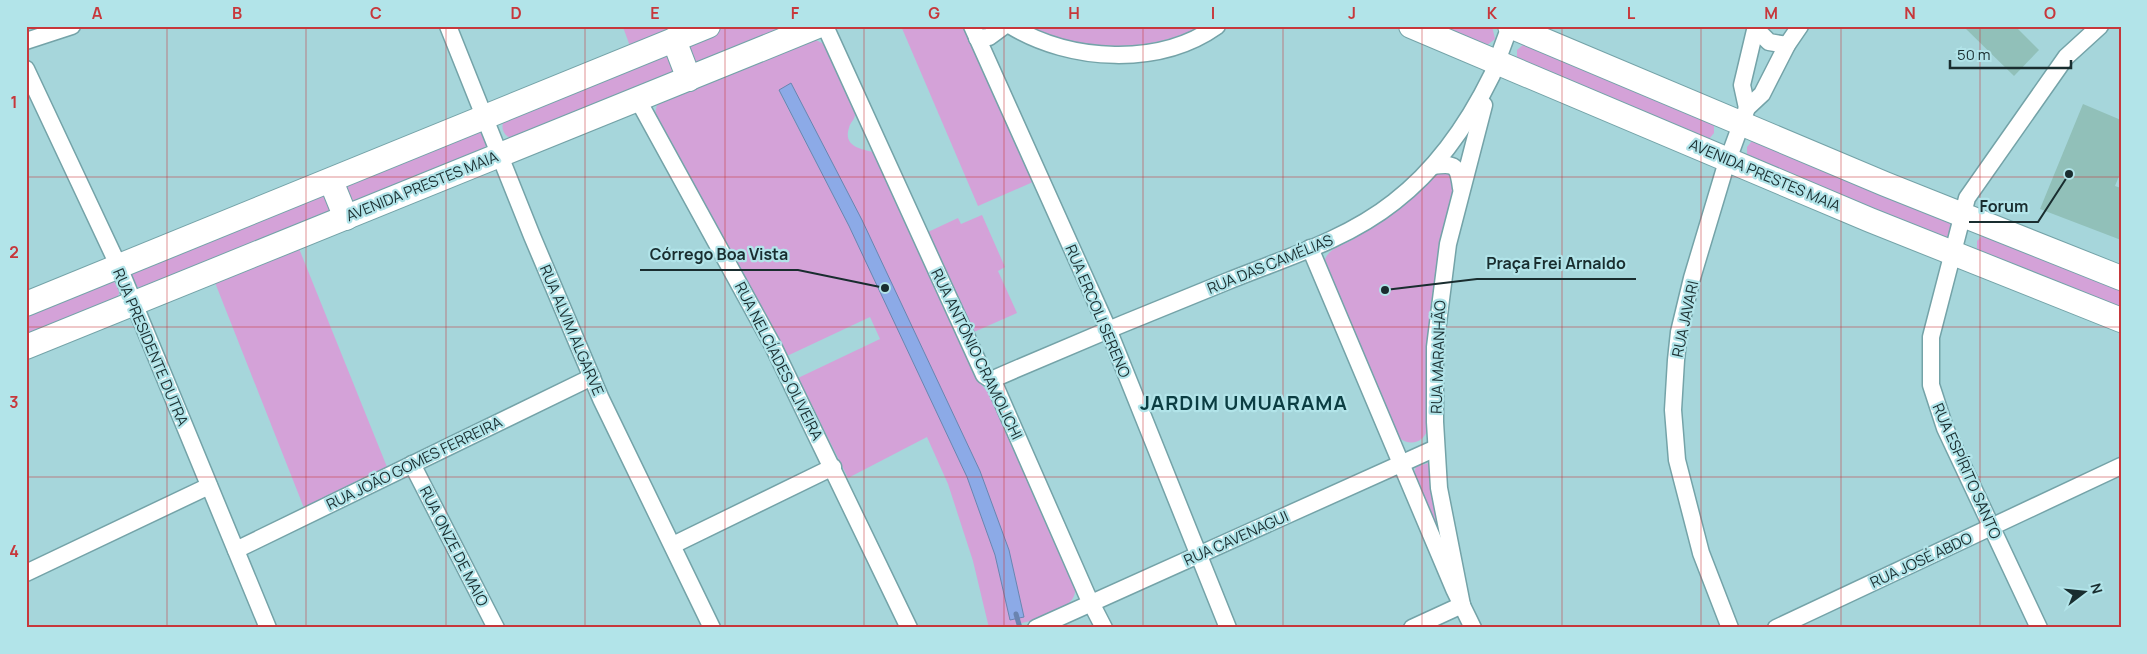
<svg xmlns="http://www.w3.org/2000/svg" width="2147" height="654" font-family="Manrope,sans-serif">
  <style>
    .green { fill: #d4a2d8; fill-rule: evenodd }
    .water { fill: #8caae7; stroke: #6a84b0 }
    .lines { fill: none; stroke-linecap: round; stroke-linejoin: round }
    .stream { stroke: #6a84b0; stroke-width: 5 }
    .building { fill: #91c0b9 }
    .street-casing { stroke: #74a3a8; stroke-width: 19 }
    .secondary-casing { stroke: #74a3a8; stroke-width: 26 }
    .street { stroke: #fff; stroke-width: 16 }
    .secondary { stroke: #fff; stroke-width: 24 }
    .grid { fill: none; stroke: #c7373b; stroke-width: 1; stroke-opacity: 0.55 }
    .labels { text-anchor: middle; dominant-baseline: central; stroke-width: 4.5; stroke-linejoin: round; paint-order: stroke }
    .street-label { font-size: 15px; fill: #192d2f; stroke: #b2e4e9 }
    .district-label { font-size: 20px; font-weight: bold; letter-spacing: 1px; fill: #0b3d42; stroke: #b2e4e9 }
    .leader { fill: none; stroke: #192d2f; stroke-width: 2 }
    .callout-dot { fill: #192d2f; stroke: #b2e4e9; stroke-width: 2 }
    .callout-label { font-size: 16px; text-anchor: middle; font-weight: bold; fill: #192d2f; stroke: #b2e4e9; stroke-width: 4.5; stroke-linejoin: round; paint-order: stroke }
    .neatline { fill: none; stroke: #c7373b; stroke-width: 2 }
    .grid-label { font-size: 16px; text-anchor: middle; font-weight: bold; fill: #c7373b }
  </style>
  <rect width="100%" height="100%" fill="#a6d6db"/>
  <g class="green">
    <polygon points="626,26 689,26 631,49 623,27"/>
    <polygon points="729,26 794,26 703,63 694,63 688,47 694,41"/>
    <polygon points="901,26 964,26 1033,182 978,206"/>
    <path d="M 1028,26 L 1201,26 C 1148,54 1081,51 1028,26 Z"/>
    <polygon points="1431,26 1492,26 1495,39 1486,46"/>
    <path d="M 814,39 L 824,44 L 855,114 C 855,120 850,122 849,128 C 843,146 860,149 873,152 L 977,380 L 988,392 L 1075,590 C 1077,614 1008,628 989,628 L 973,561 L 948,484 L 927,437 L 848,478 L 798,378 L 880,339 L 870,317 L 787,356 L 655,113 L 658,101 ZM 791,83 L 862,220 L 980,471 L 1009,550 L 1024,617 L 1010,619 L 995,555 L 967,477 L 849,226 L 779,91 Z"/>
    <polygon points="1524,44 1714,124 1714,133 1709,139 1517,59 1517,50"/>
    <path d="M 670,54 L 674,74 L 514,139 C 505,137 501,131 503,122 Z"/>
    <polygon points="479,131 487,143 483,151 356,203 352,202 346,186"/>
    <polygon points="1752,141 1953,223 1951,235 1943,239 1747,156 1747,147"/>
    <path d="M 1443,168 L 1457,178 C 1442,233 1430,290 1428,348 C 1427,374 1428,401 1428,428 C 1424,443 1410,447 1398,437 L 1325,260 C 1328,248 1345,245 1355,238 C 1388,218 1418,196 1443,168 Z"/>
    <polygon points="324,194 331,211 328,214 144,289 135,286 132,277 132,272"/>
    <polygon points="982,215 1005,267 998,271 1017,313 974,332 928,232 958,218 961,224"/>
    <polygon points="1983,235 2121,286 2121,311 1979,253 1977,250 1977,241"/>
    <polygon points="298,246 387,467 304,508 214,280"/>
    <polygon points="113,280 120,291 116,300 26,338 26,312"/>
    <polygon points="1428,463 1430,465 1437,529 1414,473 1416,467"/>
  </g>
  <polygon class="water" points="791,83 862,220 980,471 1009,550 1024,617 1010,620 995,555 967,477 849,226 779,90"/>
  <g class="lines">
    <polyline class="stream" points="1016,614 1020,628"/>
  </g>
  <g class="building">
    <polygon points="1963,26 2015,26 2039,50 2014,76"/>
    <polygon points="2083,104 2121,120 2121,171 2115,186 2121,188 2121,240 2040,209"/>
  </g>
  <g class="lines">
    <defs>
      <g id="street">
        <polyline points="448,26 532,236 601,399 712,628"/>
        <polyline points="825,26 984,375 993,381 997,390 1087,595 1104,628"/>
        <polyline points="972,26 1108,329 1228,628"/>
        <path d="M 1011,26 C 1071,62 1159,67 1217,26"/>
        <polyline points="1756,29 1769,42 1787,45"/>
        <polyline points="977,38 989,37 1004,26"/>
        <polyline points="26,41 72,26"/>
        <polyline points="26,69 119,267 268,628"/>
        <polyline points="1493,72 1510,26"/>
        <polyline points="638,100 773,346 909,628"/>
        <polyline points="1747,108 1742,85 1756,26"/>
        <path d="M 1433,166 C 1455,163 1458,165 1461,188"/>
        <polyline points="1310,248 1454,589 1473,628"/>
        <path d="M 991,380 C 1069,346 1148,313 1228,281 C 1285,258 1346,240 1394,202 C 1438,168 1468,124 1492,75"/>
        <polyline points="412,464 496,628"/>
        <polyline points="673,545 833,467"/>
        <polyline points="236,550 592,377"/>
        <polyline points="26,573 209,486"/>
        <polyline points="1462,605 1439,488 1435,422 1435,347 1448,244 1484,105"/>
        <polyline points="1036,628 1436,448"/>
        <polyline points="1412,628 1462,605"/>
        <polyline points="1730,628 1701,553 1677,460 1673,410 1676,360 1679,332 1692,278 1725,168 1747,108 1762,94 1787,45 1800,26"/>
        <polyline points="1776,628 2121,466"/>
        <polyline points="2039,628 1945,428 1931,385 1931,337 1967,198 2066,57 2100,26"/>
      </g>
      <g id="secondary">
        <polyline points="1411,26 1870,220 2121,320"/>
        <polyline points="1510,26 1885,184 2121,278"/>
        <polyline points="674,40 689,79"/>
        <polyline points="331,181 346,218"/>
        <polyline points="26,304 708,26"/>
        <polyline points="26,347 818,26"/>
      </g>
    </defs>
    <use href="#street" class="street-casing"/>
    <use href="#secondary" class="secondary-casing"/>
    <use href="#street" class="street"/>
    <use href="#secondary" class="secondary"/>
  </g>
  <path class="grid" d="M 167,26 L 167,628M 306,26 L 306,628M 446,26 L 446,628M 585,26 L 585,628M 725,26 L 725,628M 864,26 L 864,628M 1004,26 L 1004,628M 1143,26 L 1143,628M 1283,26 L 1283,628M 1422,26 L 1422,628M 1562,26 L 1562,628M 1701,26 L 1701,628M 1841,26 L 1841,628M 1980,26 L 1980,628M 26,177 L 2121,177M 26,327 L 2121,327M 26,477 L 2121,477"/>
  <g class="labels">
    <g class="street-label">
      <text transform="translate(1765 175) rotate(23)">AVENIDA PRESTES MAIA</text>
      <text transform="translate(422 186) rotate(-22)">AVENIDA PRESTES MAIA</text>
      <text transform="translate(1270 264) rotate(-22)">RUA DAS CAMÉLIAS</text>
      <text transform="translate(1098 311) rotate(67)">RUA ERCOLI SERENO</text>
      <text transform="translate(1685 319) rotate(-78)">RUA JAVARI</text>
      <text transform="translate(572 330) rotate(67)">RUA ALVIM ALGARVE</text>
      <text transform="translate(151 347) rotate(67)">RUA PRESIDENTE DUTRA</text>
      <text transform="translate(977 354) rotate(64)">RUA ANTÔNIO CRAMOLICHI</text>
      <text transform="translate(1438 357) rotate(-88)">RUA MARANHÃO</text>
      <text transform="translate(779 361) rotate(63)">RUA NELCÍADES OLIVEIRA</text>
      <text transform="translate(414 463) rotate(-26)">RUA JOÃO GOMES FERREIRA</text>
      <text transform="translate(1967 471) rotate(66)">RUA ESPÍRITO SANTO</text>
      <text transform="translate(1236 538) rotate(-24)">RUA CAVENAGUI</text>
      <text transform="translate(454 546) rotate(63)">RUA ONZE DE MAIO</text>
      <text transform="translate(1921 560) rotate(-25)">RUA JOSÉ ABDO</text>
    </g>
    <g class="district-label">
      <text x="1244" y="402">JARDIM UMUARAMA</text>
    </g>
  </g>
  <path class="leader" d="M2069 174L2038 222H1969M885 288L798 270H640M1385 290L1477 279H1636"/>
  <g class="callout-dot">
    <circle cx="2069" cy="174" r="5"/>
    <circle cx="885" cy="288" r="5"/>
    <circle cx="1385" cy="290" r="5"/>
  </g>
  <g class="callout-label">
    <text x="2004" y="212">Forum</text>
    <text x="719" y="260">Córrego Boa Vista</text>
    <text x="1556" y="269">Praça Frei Arnaldo</text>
  </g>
  <rect width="2147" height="654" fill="none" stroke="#b2e4e9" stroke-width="55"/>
  <g transform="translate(2084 592) rotate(74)" stroke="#b2e4e9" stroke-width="4" paint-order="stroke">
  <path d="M0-4L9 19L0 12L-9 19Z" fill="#192d2f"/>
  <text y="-8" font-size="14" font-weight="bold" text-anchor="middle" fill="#192d2f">N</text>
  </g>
  <path d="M1950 60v8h121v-8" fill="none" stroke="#192d2f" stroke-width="2.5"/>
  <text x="1957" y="60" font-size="15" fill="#192d2f" stroke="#b2e4e9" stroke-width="4" paint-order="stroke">50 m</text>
  <rect x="28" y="28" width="2092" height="598" class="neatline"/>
  <g class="grid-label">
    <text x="97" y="19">A</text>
    <text x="237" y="19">B</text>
    <text x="376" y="19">C</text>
    <text x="516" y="19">D</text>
    <text x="655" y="19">E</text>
    <text x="795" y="19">F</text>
    <text x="934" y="19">G</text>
    <text x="1074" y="19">H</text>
    <text x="1213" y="19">I</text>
    <text x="1352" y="19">J</text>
    <text x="1492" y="19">K</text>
    <text x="1631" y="19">L</text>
    <text x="1771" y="19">M</text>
    <text x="1910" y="19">N</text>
    <text x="2050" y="19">O</text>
    <text x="14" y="108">1</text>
    <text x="14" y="258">2</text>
    <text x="14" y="408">3</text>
    <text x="14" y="557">4</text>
  </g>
</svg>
